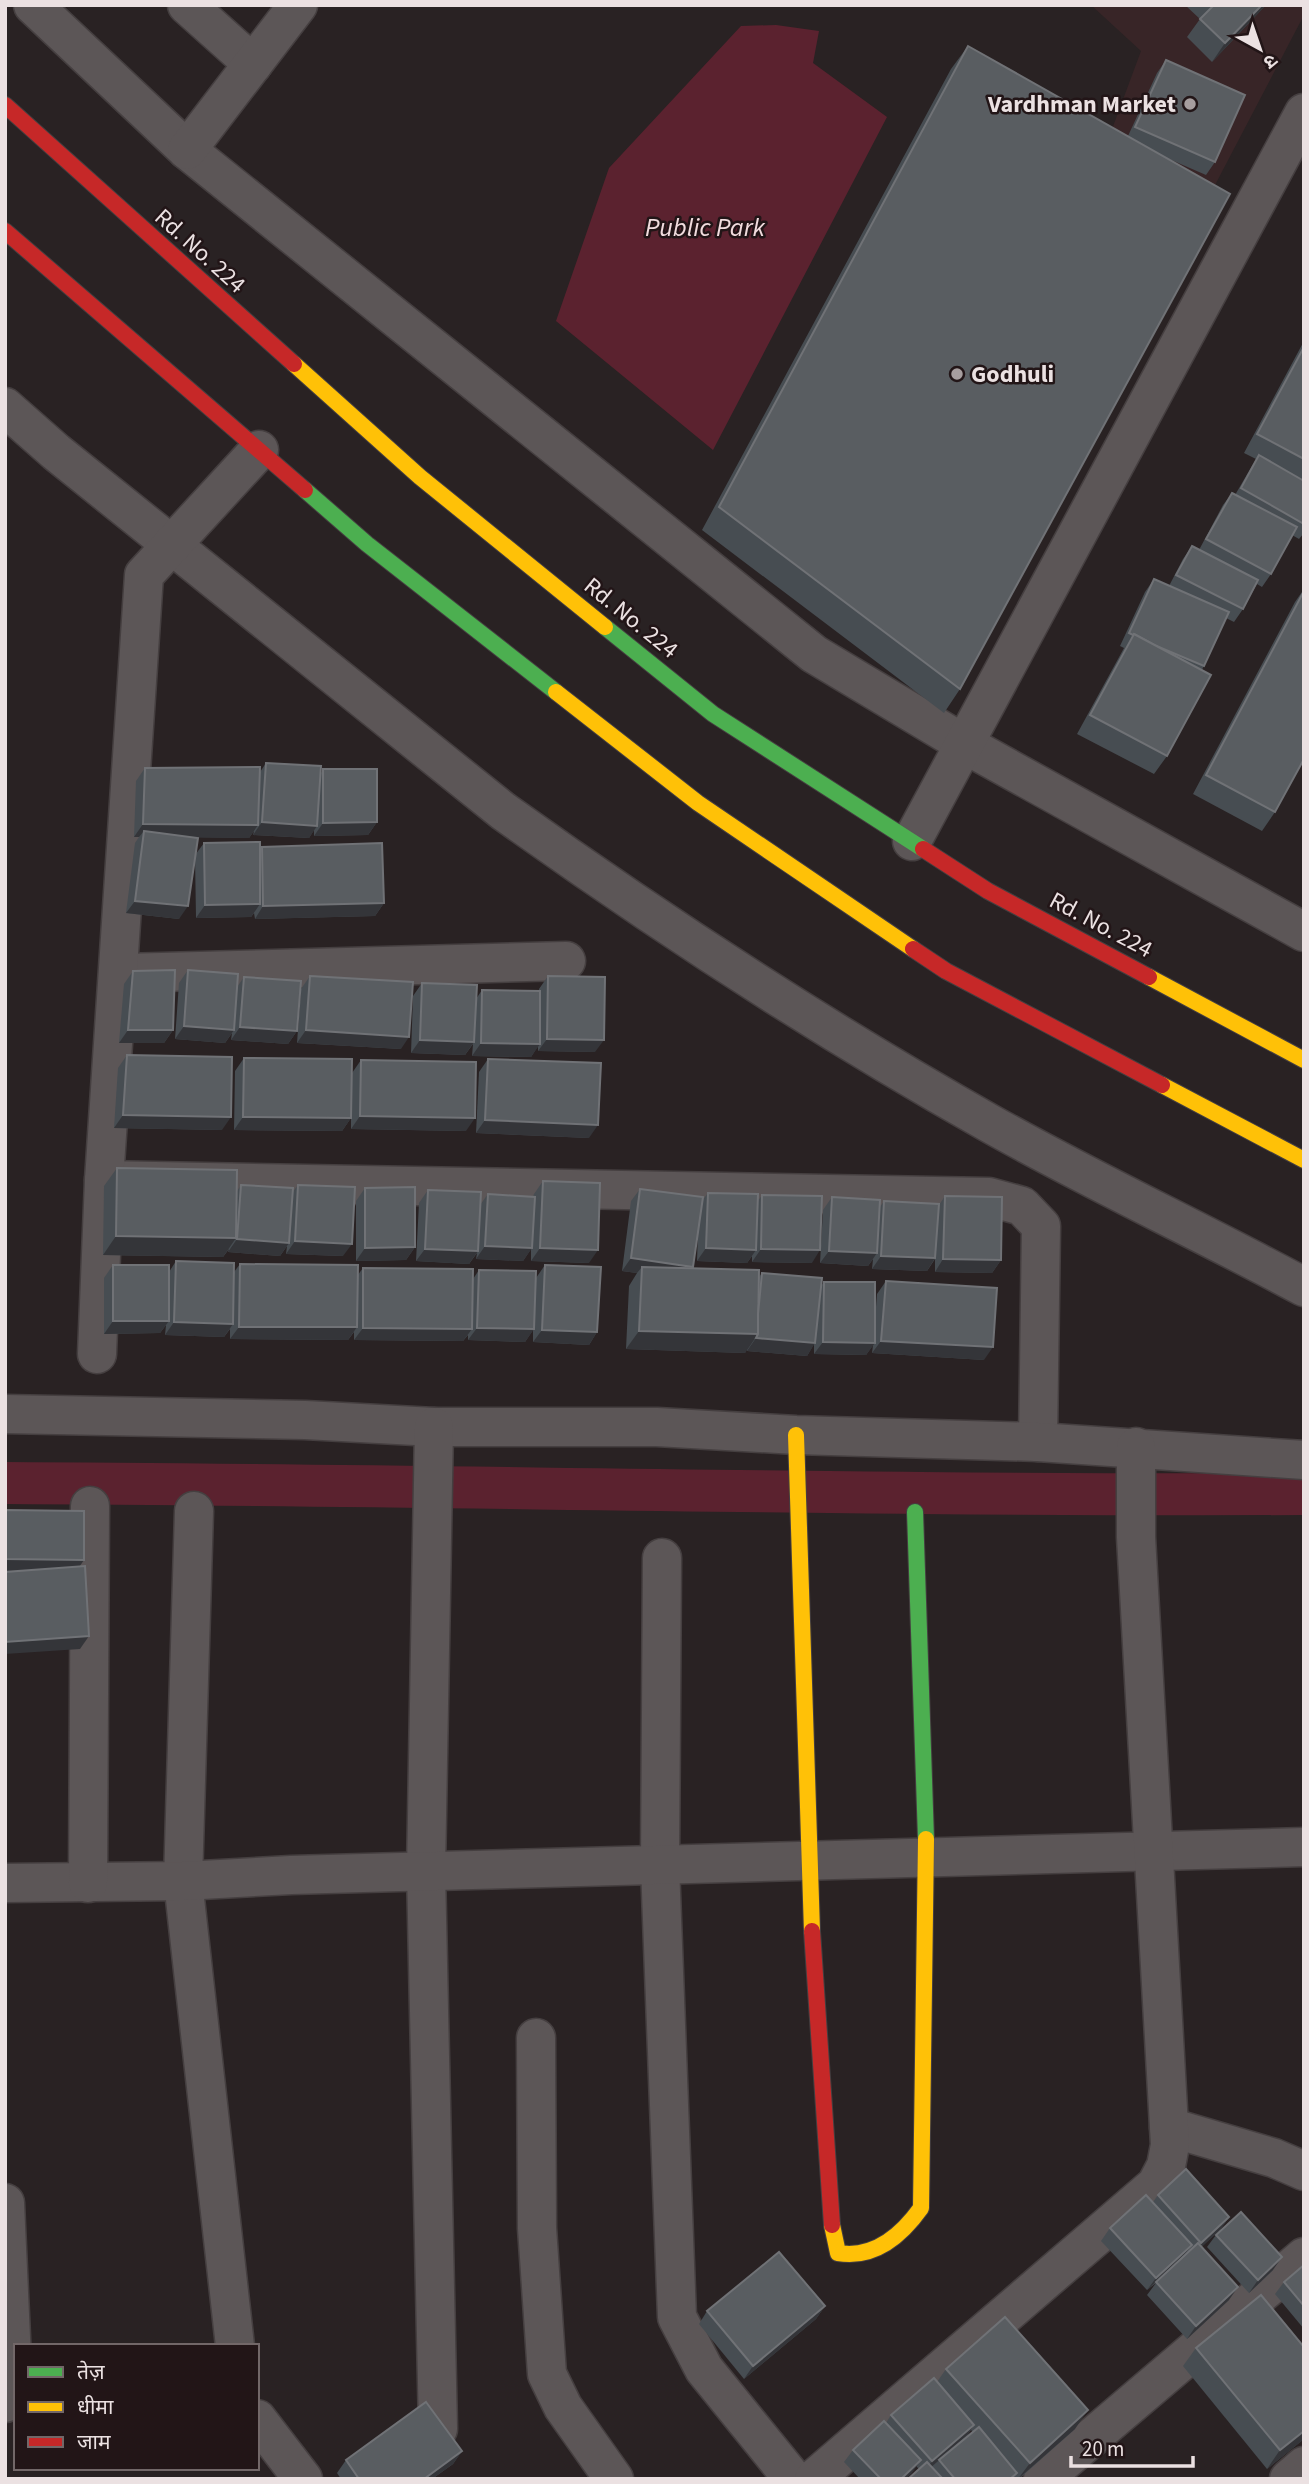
<svg xmlns="http://www.w3.org/2000/svg" width="1309" height="2484" font-family="'Source Sans 3','Noto Sans Devanagari',sans-serif">
  <style>
    .built { fill: #382527 }
    .water { fill: #5b222f }
    .lines { fill: none; stroke-linecap: round; stroke-linejoin: round }
    .canal { stroke: #5b222f; stroke-width: 42 }
    .street-casing { stroke: #453f40; stroke-width: 41 }
    .fast-casing { stroke: #453f40; stroke-width: 18 }
    .slow-casing { stroke: #453f40; stroke-width: 18 }
    .jam-casing { stroke: #453f40; stroke-width: 18 }
    .street { stroke: #5c5657; stroke-width: 38 }
    .fast { stroke: #4caf50; stroke-width: 16 }
    .slow { stroke: #ffc107; stroke-width: 16 }
    .jam { stroke: #c62828; stroke-width: 16 }
    .wall { fill: #474d52; fill-rule: evenodd }
    .shaded-wall { fill: #343539 }
    .building { fill: #595d61; stroke: #707276; stroke-width: 2 }
    .poi-dot { fill: #a79e9f; stroke: #221517; stroke-width: 2.5 }
    .labels { text-anchor: middle; dominant-baseline: central; stroke-width: 5; stroke-linejoin: round; paint-order: stroke }
    .poi-label { font-size: 24px; font-weight: bold; fill: #ebe1e2; stroke: #221517; text-anchor: end }
    .street-label { font-size: 24px; fill: #ebe1e2; stroke: #221517 }
    .water-label { font-size: 26px; font-style: italic; fill: #f1dcde; stroke: #221517 }
  </style>
  <rect width="100%" height="100%" fill="#292223"/>
  <polygon class="built" points="1091,5 1304,5 1304,15 1203,208 1102,156 1141,51"/>
  <polygon class="water" points="776,25 819,31 813,63 887,117 713,450 556,321 609,168 741,26"/>
  <g class="lines">
    <path class="canal" d="M 5,1483 C 438,1485 871,1496 1304,1494"/>
    <defs>
      <g id="street">
        <polyline points="33,5 187,150 814,654 966,745 1304,932"/>
        <polyline points="187,5 253,64"/>
        <polyline points="187,150 298,5"/>
        <path d="M 5,407 L 56,452 L 503,811 C 657,921 824,1030 989,1123 C 1092,1181 1200,1231 1304,1287"/>
        <polyline points="912,841 1304,113"/>
        <polyline points="123,973 566,961"/>
        <polyline points="104,1180 989,1197 1022,1206 1041,1226 1038,1442"/>
        <polyline points="97,1354 104,1180 144,575 259,450"/>
        <polyline points="5,1414 305,1420 434,1427 657,1427 796,1435 1038,1442 1304,1460"/>
        <polyline points="434,1427 426,1871 438,2429"/>
        <polyline points="194,1511 183,1881 235,2346"/>
        <polyline points="662,1558 660,1866 677,2317 704,2369 793,2479"/>
        <polyline points="5,1883 183,1881 291,1875 1304,1847"/>
        <polyline points="88,1883 90,1506"/>
        <polyline points="536,2038 537,2228 547,2374 563,2407 614,2479"/>
        <polyline points="1169,2127 1274,2158 1304,2171"/>
        <polyline points="5,2203 13,2382 12,2395 5,2403"/>
        <polyline points="257,2419 303,2479"/>
        <polyline points="814,2479 1156,2185 1166,2166 1170,2145 1136,1537 1136,1447"/>
        <polyline points="1043,2479 1304,2257"/>
        <polyline points="1289,2479 1304,2466"/>
      </g>
      <g id="fast">
        <polyline points="305,490 367,544 556,692"/>
        <polyline points="605,627 713,714 923,849"/>
        <polyline points="915,1512 926,1839"/>
      </g>
      <g id="slow">
        <polyline points="294,364 420,477 605,627"/>
        <polyline points="556,692 698,803 913,949"/>
        <polyline points="1149,977 1304,1060"/>
        <polyline points="1162,1085 1304,1160"/>
        <polyline points="796,1435 812,1931"/>
        <path d="M 832,2225 L 838,2253 C 874,2259 901,2236 921,2208 L 926,1839"/>
      </g>
      <g id="jam">
        <polyline points="5,105 294,364"/>
        <polyline points="5,231 305,490"/>
        <polyline points="923,849 988,891 1149,977"/>
        <polyline points="913,949 946,971 1162,1085"/>
        <polyline points="812,1931 832,2225"/>
      </g>
    </defs>
    <use href="#street" class="street-casing"/>
    <use href="#fast" class="fast-casing"/>
    <use href="#slow" class="slow-casing"/>
    <use href="#jam" class="jam-casing"/>
    <use href="#street" class="street"/>
    <use href="#fast" class="fast"/>
    <use href="#slow" class="slow"/>
    <use href="#jam" class="jam"/>
  </g>
  <g class="wall">
    <polygon points="1185,5 1266,5 1212,62 1187,37 1200,19"/>
    <polygon points="968,46 1128,136 1157,73 1166,60 1215,162 1206,175 1162,156 960,689 944,713 702,530 951,69"/>
    <polygon points="1304,341 1304,533 1299,539 1292,535 1271,574 1262,587 1257,584 1243,609 1234,622 1226,618 1202,670 1167,756 1154,774 1077,734 1124,648 1120,646 1145,592 1154,579 1169,586 1183,559 1192,546 1199,550 1223,505 1232,493 1235,495 1256,459 1244,453"/>
    <polygon points="1304,589 1304,759 1275,812 1262,831 1193,794 1295,602"/>
    <polygon points="266,763 321,773 323,769 377,822 368,835 314,836 314,830 309,838 253,835 254,831 249,838 190,837 195,855 204,843 260,850 262,847 384,903 375,916 255,919 254,913 251,917 196,918 195,857 179,919 126,913 135,843 139,837 134,837 136,781 145,768 260,772"/>
    <polygon points="188,970 237,987 244,977 297,1031 288,1044 231,1040 232,1033 225,1043 175,1039 179,983"/>
    <polygon points="133,971 173,1030 164,1043 119,1043 124,984"/>
    <polygon points="310,976 401,1049 297,1043 301,989"/>
    <polygon points="548,976 595,1052 538,1051 538,1046 531,1057 472,1056 473,1044 465,1055 411,1053 413,996 422,983 476,999 482,990 539,991 539,989"/>
    <polygon points="127,1055 222,1130 114,1128 118,1068"/>
    <polygon points="244,1058 351,1112 352,1073 361,1060 466,1131 351,1129 351,1118 342,1131 234,1130 235,1071"/>
    <polygon points="488,1059 589,1138 476,1133 479,1072"/>
    <polygon points="117,1168 237,1191 241,1185 292,1193 298,1185 343,1256 286,1254 287,1246 280,1256 228,1252 229,1249 223,1257 103,1255 104,1186"/>
    <polygon points="543,1181 589,1263 531,1261 531,1249 523,1261 476,1259 477,1253 469,1264 416,1261 419,1203 428,1190 480,1205 488,1194 533,1197 534,1194"/>
    <polygon points="365,1188 415,1247 406,1260 356,1261 356,1201"/>
    <polygon points="640,1189 702,1201 708,1193 758,1201 762,1195 812,1263 752,1262 752,1256 747,1263 697,1261 698,1231 692,1268 759,1277 762,1273 821,1286 824,1282 875,1319 877,1294 886,1281 984,1360 872,1353 873,1345 866,1355 814,1354 814,1344 807,1356 747,1351 747,1349 745,1353 626,1349 629,1286 637,1273 622,1271 631,1201"/>
    <polygon points="945,1196 1001,1260 992,1273 935,1272 935,1259 927,1271 872,1269 873,1259 868,1266 820,1263 823,1210 832,1197 880,1207 884,1201 939,1205"/>
    <polygon points="176,1261 234,1272 240,1264 357,1276 363,1268 473,1279 479,1270 536,1278 545,1265 597,1332 589,1345 533,1342 533,1330 525,1342 468,1340 468,1335 463,1341 354,1340 354,1332 348,1340 230,1339 230,1329 224,1337 165,1335 166,1325 160,1333 104,1334 104,1278 113,1265 169,1272"/>
    <polygon points="1158,2195 1229,2217 1220,2230 1201,2247 1229,2300 1187,2339 1147,2295 1156,2283 1147,2290 1101,2241 1110,2228 1153,2202"/>
    <polygon points="1216,2235 1273,2270 1249,2293 1207,2247"/>
    <polygon points="1304,2265 1304,2329 1275,2294 1284,2282"/>
    <polygon points="825,2306 816,2319 744,2379 699,2324 707,2311"/>
    <polygon points="1304,2347 1304,2439 1267,2469 1183,2366 1196,2348"/>
    <path d="M 946,2369 L 1075,2429 L 1019,2479 L 1015,2479 L 1014,2478 L 1013,2479 L 908,2479 L 919,2469 L 916,2466 L 906,2479 L 860,2479 L 844,2462 L 853,2450 L 886,2423 L 891,2415 L 937,2382 ZM 971,2430 L 973,2432 L 965,2438 Z"/>
    <polygon points="462,2451 453,2464 432,2479 341,2479 337,2473 346,2460"/>
  </g>
  <g class="shaded-wall">
    <polygon points="1262,5 1266,5 1212,62 1225,43"/>
    <polygon points="262,822 317,826 309,838 253,835"/>
    <polygon points="377,822 368,835 314,836 323,823"/>
    <polygon points="143,824 258,825 249,838 143,837 144,831 139,837 134,837"/>
    <polygon points="135,901 188,906 179,919 126,913"/>
    <polygon points="384,903 375,916 255,919 263,906"/>
    <polygon points="260,904 251,917 196,918 205,905"/>
    <polygon points="184,1026 234,1030 225,1043 175,1039"/>
    <polygon points="240,1027 297,1031 288,1044 231,1040"/>
    <polygon points="128,1030 173,1030 164,1043 119,1043"/>
    <polygon points="306,1030 409,1037 401,1049 297,1043"/>
    <polygon points="547,1039 604,1040 595,1052 538,1051"/>
    <polygon points="420,1040 474,1042 465,1055 411,1053"/>
    <polygon points="481,1043 540,1044 531,1057 472,1056"/>
    <polygon points="123,1115 231,1117 222,1130 114,1128"/>
    <polygon points="360,1116 475,1118 466,1131 351,1129"/>
    <polygon points="243,1117 351,1118 342,1131 234,1130"/>
    <polygon points="485,1120 598,1125 589,1138 476,1133"/>
    <polygon points="116,1236 236,1238 223,1257 103,1255"/>
    <polygon points="237,1239 289,1243 280,1256 228,1252"/>
    <polygon points="295,1241 352,1244 343,1256 286,1254"/>
    <polygon points="485,1246 532,1248 523,1261 476,1259"/>
    <polygon points="415,1247 406,1260 356,1261 365,1248"/>
    <polygon points="540,1248 598,1250 589,1263 531,1261"/>
    <polygon points="706,1248 756,1250 747,1263 697,1261"/>
    <polygon points="425,1249 478,1251 469,1264 416,1261"/>
    <polygon points="761,1249 820,1250 812,1263 752,1262"/>
    <polygon points="829,1251 877,1253 868,1266 820,1263"/>
    <polygon points="881,1256 935,1258 927,1271 872,1269"/>
    <polygon points="631,1258 693,1267 684,1280 642,1267 637,1273 622,1271"/>
    <polygon points="943,1259 1001,1260 992,1273 935,1272"/>
    <polygon points="113,1321 169,1321 160,1333 104,1334"/>
    <polygon points="174,1322 233,1324 224,1337 165,1335"/>
    <polygon points="239,1327 357,1327 348,1340 230,1339"/>
    <polygon points="363,1328 472,1329 463,1341 354,1340"/>
    <polygon points="477,1328 534,1329 525,1342 468,1340"/>
    <polygon points="542,1330 597,1332 589,1345 533,1342"/>
    <polygon points="639,1331 758,1334 745,1353 626,1349"/>
    <polygon points="756,1338 815,1343 807,1356 747,1351"/>
    <polygon points="881,1341 993,1347 984,1360 872,1353"/>
    <polygon points="823,1342 875,1343 866,1355 814,1354"/>
    <polygon points="5,1559 84,1560 75,1573 5,1572"/>
    <polygon points="89,1636 80,1649 5,1654 5,1642"/>
    <polygon points="1229,2217 1220,2230 1192,2256 1201,2243"/>
    <polygon points="1192,2245 1183,2257 1147,2290 1156,2278"/>
    <polygon points="1282,2257 1273,2270 1249,2293 1258,2280"/>
    <polygon points="1238,2287 1229,2300 1187,2339 1196,2326"/>
    <polygon points="825,2306 816,2319 744,2379 753,2366"/>
    <polygon points="1088,2410 1075,2429 1018,2479 1030,2463"/>
    <polygon points="974,2425 965,2438 923,2474 932,2461"/>
    <polygon points="1304,2431 1304,2439 1267,2469 1280,2450"/>
    <polygon points="462,2451 453,2464 432,2479 424,2479"/>
    <polygon points="921,2460 912,2473 906,2479 901,2479"/>
  </g>
  <g class="building">
    <polygon points="1214,5 1262,5 1225,43 1200,19"/>
    <polygon points="968,46 1230,194 960,689 719,507"/>
    <polygon points="1166,60 1245,95 1215,162 1135,127"/>
    <polygon points="1304,347 1304,459 1257,434"/>
    <polygon points="1259,455 1304,481 1304,524 1241,488"/>
    <polygon points="1232,493 1297,527 1271,574 1206,539"/>
    <polygon points="1192,546 1258,580 1243,609 1176,575"/>
    <polygon points="1154,579 1229,612 1204,666 1154,645 1134,634 1133,635 1129,633"/>
    <polygon points="1304,591 1304,759 1275,812 1206,775"/>
    <polygon points="1134,634 1211,675 1167,756 1090,715"/>
    <polygon points="266,763 321,766 317,826 262,822"/>
    <polygon points="260,767 258,825 143,824 145,768"/>
    <polygon points="323,769 377,769 377,822 323,823"/>
    <polygon points="144,831 198,838 188,906 135,901"/>
    <polygon points="260,842 260,904 205,905 204,843"/>
    <polygon points="382,843 384,903 263,906 262,847"/>
    <polygon points="175,970 173,1030 128,1030 133,971"/>
    <polygon points="188,970 238,974 234,1030 184,1026"/>
    <polygon points="310,976 413,982 409,1037 306,1030"/>
    <polygon points="548,976 605,977 604,1040 547,1039"/>
    <polygon points="244,977 301,981 297,1031 240,1027"/>
    <polygon points="422,983 477,985 474,1042 420,1040"/>
    <polygon points="482,990 540,991 540,1044 481,1043"/>
    <polygon points="127,1055 232,1057 231,1117 123,1115"/>
    <polygon points="244,1058 352,1059 351,1118 243,1117"/>
    <polygon points="488,1059 601,1063 598,1125 485,1120"/>
    <polygon points="361,1060 476,1062 475,1118 360,1116"/>
    <polygon points="117,1168 237,1170 236,1238 116,1236"/>
    <polygon points="543,1181 600,1183 598,1250 540,1248"/>
    <polygon points="241,1185 293,1188 289,1243 237,1239"/>
    <polygon points="298,1185 355,1187 352,1244 295,1241"/>
    <polygon points="415,1187 415,1247 365,1248 365,1188"/>
    <polygon points="640,1189 703,1197 693,1267 631,1258"/>
    <polygon points="428,1190 481,1192 478,1251 425,1249"/>
    <polygon points="708,1193 758,1194 756,1250 706,1248"/>
    <polygon points="488,1194 535,1197 532,1248 485,1246"/>
    <polygon points="762,1195 822,1196 820,1250 761,1249"/>
    <polygon points="945,1196 1002,1197 1001,1260 943,1259"/>
    <polygon points="832,1197 880,1200 877,1253 829,1251"/>
    <polygon points="884,1201 939,1204 935,1258 881,1256"/>
    <polygon points="176,1261 234,1263 233,1324 174,1322"/>
    <polygon points="240,1264 358,1265 357,1327 239,1327"/>
    <rect x="113" y="1265" width="56" height="56"/>
    <polygon points="545,1265 601,1267 597,1332 542,1330"/>
    <polygon points="642,1267 759,1270 758,1334 639,1331"/>
    <polygon points="363,1268 473,1269 472,1329 363,1328"/>
    <polygon points="479,1270 536,1271 534,1329 477,1328"/>
    <polygon points="762,1273 822,1278 815,1343 756,1338 758,1334 758,1314"/>
    <polygon points="886,1281 997,1288 993,1347 881,1341"/>
    <polygon points="824,1282 875,1282 875,1343 823,1342"/>
    <polygon points="5,1510 84,1511 84,1560 5,1559"/>
    <polygon points="85,1566 89,1636 5,1642 5,1572"/>
    <polygon points="1186,2169 1229,2217 1201,2243 1158,2195"/>
    <polygon points="1146,2195 1192,2245 1156,2278 1110,2228"/>
    <polygon points="1241,2212 1282,2257 1258,2280 1216,2235"/>
    <polygon points="1198,2243 1238,2287 1196,2326 1156,2282"/>
    <polygon points="779,2252 825,2306 753,2366 707,2311"/>
    <polygon points="1304,2265 1304,2306 1284,2282"/>
    <polygon points="1261,2295 1304,2347 1304,2431 1280,2450 1196,2348"/>
    <polygon points="1005,2317 1088,2410 1030,2463 946,2369"/>
    <polygon points="934,2378 974,2425 932,2461 891,2415"/>
    <polygon points="426,2402 462,2451 424,2479 359,2479 346,2460"/>
    <polygon points="884,2421 921,2460 901,2479 881,2479 853,2450"/>
    <polygon points="979,2427 1017,2473 1010,2479 955,2479 939,2460"/>
    <polygon points="927,2462 943,2479 908,2479"/>
  </g>
  <g class="poi-dot">
    <circle cx="1190" cy="104" r="7"/>
    <circle cx="957" cy="374" r="7"/>
  </g>
  <g class="labels">
    <g class="poi-label">
      <text x="1176" y="104">Vardhman Market</text>
      <text x="971" y="374" text-anchor="start">Godhuli</text>
    </g>
    <g class="street-label">
      <text transform="translate(200 251) rotate(42)">Rd. No. 224</text>
      <text transform="translate(631 618) rotate(39)">Rd. No. 224</text>
      <text transform="translate(1101 925) rotate(28)">Rd. No. 224</text>
    </g>
    <g class="water-label">
      <text x="705" y="227">Public Park</text>
    </g>
  </g>
  <rect width="1309" height="2484" fill="none" stroke="#ebe1e2" stroke-width="14"/>
  <rect x="14" y="2344" width="245" height="126" fill="#221517" stroke="#726768" stroke-width="2"/>
  <rect x="28" y="2367" width="35" height="10" fill="#4caf50" stroke="#726768" stroke-width="2"/>
  <text x="77" y="2379" font-size="21" fill="#ebe1e2">तेज़</text>
  <rect x="28" y="2402" width="35" height="10" fill="#ffc107" stroke="#726768" stroke-width="2"/>
  <text x="77" y="2414" font-size="21" fill="#ebe1e2">धीमा</text>
  <rect x="28" y="2437" width="35" height="10" fill="#c62828" stroke="#726768" stroke-width="2"/>
  <text x="77" y="2449" font-size="21" fill="#ebe1e2">जाम</text>
  <g transform="translate(1260 49) rotate(140)" stroke="#221517" stroke-width="5" paint-order="stroke">
  <path d="M0-5L12 26L0 18L-12 26Z" fill="#ebe1e2"/>
  <text y="-10" font-size="19" font-weight="bold" text-anchor="middle" fill="#ebe1e2">उ</text>
  </g>
  <path d="M1071 2456v10h122v-10" fill="none" stroke="#ebe1e2" stroke-width="3.5"/>
  <text x="1082" y="2456" font-size="21" fill="#ebe1e2" stroke="#221517" stroke-width="5" paint-order="stroke">20 m</text>
</svg>
